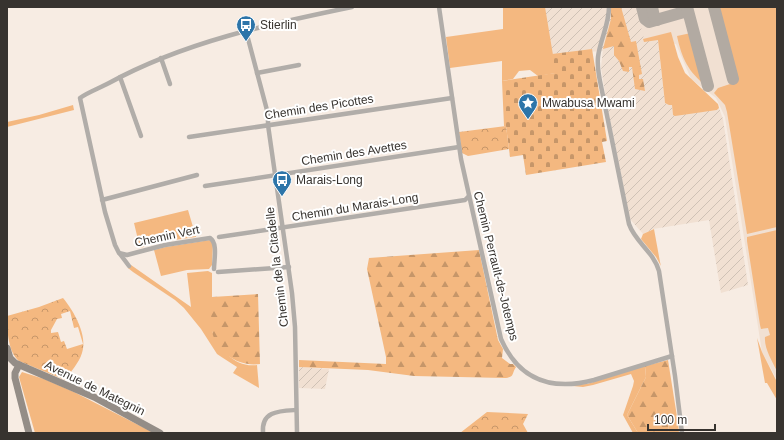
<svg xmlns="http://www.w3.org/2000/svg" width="784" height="440" font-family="Helvetica,sans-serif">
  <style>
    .built { fill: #f1e0d2 }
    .industrial { fill: url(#industrial-furrows) }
    .grass { fill: #f4b880 }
    .forest { fill: url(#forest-firs) }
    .cemetery { fill: url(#cemetery-stones) }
    .park { fill: url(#park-crowns); fill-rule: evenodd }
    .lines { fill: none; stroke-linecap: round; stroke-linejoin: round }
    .taxiway { stroke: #b2aaa2; stroke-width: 12 }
    .minor { stroke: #b1ada9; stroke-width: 4.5 }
    .secondary { stroke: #948d87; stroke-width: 7 }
    .labels { text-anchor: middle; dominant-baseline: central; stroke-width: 4; stroke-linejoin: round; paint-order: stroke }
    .poi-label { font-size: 12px; fill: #37332f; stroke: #fff; text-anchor: start }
    .street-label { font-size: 12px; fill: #37332f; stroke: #fff }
  </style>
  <defs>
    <pattern id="industrial-furrows" width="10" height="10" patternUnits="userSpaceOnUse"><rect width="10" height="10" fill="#f1e0d2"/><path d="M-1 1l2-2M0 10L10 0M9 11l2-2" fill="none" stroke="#cfc1b5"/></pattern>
    <pattern id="forest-firs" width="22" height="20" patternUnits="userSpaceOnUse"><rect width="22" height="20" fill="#f4b880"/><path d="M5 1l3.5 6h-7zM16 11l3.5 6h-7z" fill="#c69669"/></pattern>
    <pattern id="cemetery-stones" width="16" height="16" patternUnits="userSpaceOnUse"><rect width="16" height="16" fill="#f4b880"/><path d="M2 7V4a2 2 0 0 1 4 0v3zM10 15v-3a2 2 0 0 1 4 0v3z" fill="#c69669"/></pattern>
    <pattern id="park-crowns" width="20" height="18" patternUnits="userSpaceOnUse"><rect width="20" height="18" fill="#f4b880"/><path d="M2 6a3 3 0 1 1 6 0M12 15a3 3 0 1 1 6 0" fill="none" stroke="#c69669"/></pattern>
  </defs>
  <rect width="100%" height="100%" fill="#f7ece3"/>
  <polygon class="built" points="543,7 777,7 777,380 762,352 725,117 716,98 691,79 676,44 643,39 603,51 552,54"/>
  <g class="industrial">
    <polygon points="545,7 636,7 644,39 643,39 658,40 665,103 672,105 673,115 718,110 719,108 723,119 748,285 721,293 709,220 653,229 643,234 630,219 606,100 601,67 603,49 598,48 552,54"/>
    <polygon points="299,367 329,369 325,389 299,388"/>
  </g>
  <g class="grass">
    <polygon points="503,7 545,7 556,73 538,76 530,70 519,71 513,79 502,81 502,61 450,68 446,37 503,29"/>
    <polygon points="717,7 777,7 777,227 747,234 727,112 725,105 714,93 718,88 736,82"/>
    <polygon points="671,32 678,57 685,73 718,104 719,108 717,110 675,116 673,115 672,105 669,105 665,103 658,40 644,42 643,39"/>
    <path d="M 691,33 L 692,39 L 695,39 L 706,86 C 688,71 682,59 677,36 Z"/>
    <polygon points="73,105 74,110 7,127 7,122 39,115"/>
    <polygon points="188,210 196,237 160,242 140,248 134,223"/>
    <polygon points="654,229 660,262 661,266 656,257 641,239 643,234"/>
    <path d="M 777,230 L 777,371 C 772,361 764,348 765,337 L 770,335 L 768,328 L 761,329 L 760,325 L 747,241 L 747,237 Z"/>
    <polygon points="210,240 213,243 212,265 209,269 187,270 161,276 154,250 166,247"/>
    <path d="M 131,265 L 191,307 L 187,273 L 208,271 L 212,273 L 212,331 C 219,350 236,368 257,365 L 259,388 L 233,373 L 237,367 L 223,358 L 217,354 L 201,329 L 184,308 L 175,300 L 133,272 L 128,268 Z"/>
    <polygon points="757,338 762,352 777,382 777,400 767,383 765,383"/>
    <polygon points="668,360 678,423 679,433 669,433 668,421"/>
    <polygon points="645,366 646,377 627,415 638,433 633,433 623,415 633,386 634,381 631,374 593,385 583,387 562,385 587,384"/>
    <polygon points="22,372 44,379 74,392 154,433 35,433 19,377"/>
  </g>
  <g class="forest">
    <polygon points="611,7 621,7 631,42 636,41 642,74 639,75 639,79 643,79 645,91 635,89 632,67 629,67 629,72 623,71 619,61 614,55 614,46 603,49 611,19"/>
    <path d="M 479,250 L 498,340 L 503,349 L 502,358 L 510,364 L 513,364 L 516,367 C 511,375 515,377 504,378 L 414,376 L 368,370 L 299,367 L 299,360 L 386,364 L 386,357 L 367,269 L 369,258 Z"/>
    <path d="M 258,294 L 260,364 C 239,367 216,353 212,331 C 210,321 212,308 212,297 Z"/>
    <polygon points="668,360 668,421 669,433 638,433 627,415 646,377 645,366"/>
  </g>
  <polygon class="cemetery" points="592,49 607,141 602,142 606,162 526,175 523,155 510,157 506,126 504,126 502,81 555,73 552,54"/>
  <g class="park">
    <polygon points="506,126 509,149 468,156 462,153 459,132"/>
    <path d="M 63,298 C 74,311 88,336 82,353 C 79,363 71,371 65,380 L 19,361 C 8,352 7,330 7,316 L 39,307 ZM 70,311 L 74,328 L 78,327 L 83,344 L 67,349 L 64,341 L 61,342 L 58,332 L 51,333 L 51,330 L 57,319 L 62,318 L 61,314 Z"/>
    <polygon points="487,412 528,414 523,424 528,433 460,433"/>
  </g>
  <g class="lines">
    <g class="taxiway">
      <polyline points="642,7 645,19 649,22 684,12 687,11 687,8"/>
      <polyline points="652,7 654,17 657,20"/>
      <polyline points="687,7 708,86"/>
      <polyline points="714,7 733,79"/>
    </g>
    <g class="minor">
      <path d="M 439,7 L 461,159 L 501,339 C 519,380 552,391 594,380 L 672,356"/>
      <path d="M 609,7 C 609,25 600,40 598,57 C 597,67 599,77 601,86 L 629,224 C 635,242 654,252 659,271 L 675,376 L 682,433"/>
      <polyline points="246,31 268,114 268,125 292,293 295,327 297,433"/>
      <polyline points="161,58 170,84"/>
      <polyline points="257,73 299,65"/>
      <polyline points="120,77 141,136"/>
      <polyline points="189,137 452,98"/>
      <polyline points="205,186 459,147"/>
      <polyline points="102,200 197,175"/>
      <polyline points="219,237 465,200 469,196"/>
      <polyline points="120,254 129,266"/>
      <path d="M 214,269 C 214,260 218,243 210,238 L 165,245 L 127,255 L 119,253 L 115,245 L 105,212 L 80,98 C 88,92 100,88 109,83 C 184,42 269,24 352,7"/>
      <polyline points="218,272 289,267"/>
      <path d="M 263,433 C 261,411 279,411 296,410"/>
    </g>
    <g class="secondary">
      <polyline points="7,348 10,358 15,363 94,397 160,433"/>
      <polyline points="19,365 15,373 15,378 29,433"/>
    </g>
  </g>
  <defs>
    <symbol id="bus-pin" viewBox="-11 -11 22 30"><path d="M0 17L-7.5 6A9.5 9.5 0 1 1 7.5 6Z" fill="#2d75a9" stroke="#fff"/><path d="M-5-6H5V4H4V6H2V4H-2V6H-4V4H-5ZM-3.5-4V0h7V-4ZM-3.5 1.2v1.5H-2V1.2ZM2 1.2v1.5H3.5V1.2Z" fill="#fff"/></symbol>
    <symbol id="sight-pin" viewBox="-11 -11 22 30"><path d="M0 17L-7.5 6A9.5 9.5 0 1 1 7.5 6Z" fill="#2d75a9" stroke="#fff"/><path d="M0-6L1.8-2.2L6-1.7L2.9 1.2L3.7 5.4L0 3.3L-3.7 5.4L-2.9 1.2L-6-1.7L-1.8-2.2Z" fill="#fff"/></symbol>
  </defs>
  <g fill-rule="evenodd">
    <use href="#bus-pin" x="235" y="14" width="22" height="30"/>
    <use href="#sight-pin" x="517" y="92" width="22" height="30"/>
    <use href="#bus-pin" x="271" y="169" width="22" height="30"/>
  </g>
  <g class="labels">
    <g class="poi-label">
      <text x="260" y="25">Stierlin</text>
      <text x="542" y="103">Mwabusa Mwami</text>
      <text x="296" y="180">Marais-Long</text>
    </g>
    <g class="street-label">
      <text transform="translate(319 107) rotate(-9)">Chemin des Picottes</text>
      <text transform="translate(354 153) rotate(-9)">Chemin des Avettes</text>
      <text transform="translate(355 207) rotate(-9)">Chemin du Marais-Long</text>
      <text transform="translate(167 236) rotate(-12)">Chemin Vert</text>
      <text transform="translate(496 266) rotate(76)">Chemin Perrault-de-Jotemps</text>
      <text transform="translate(277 267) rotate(-97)">Chemin de la Citadelle</text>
      <text transform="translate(95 388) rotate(26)">Avenue de Mategnin</text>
    </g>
  </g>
  <rect width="784" height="440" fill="none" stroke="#37332f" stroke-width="16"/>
  <path d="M648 424v6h67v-6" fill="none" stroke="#37332f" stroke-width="2"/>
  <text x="654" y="424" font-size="12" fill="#37332f" stroke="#ffffff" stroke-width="3" paint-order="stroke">100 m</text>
</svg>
